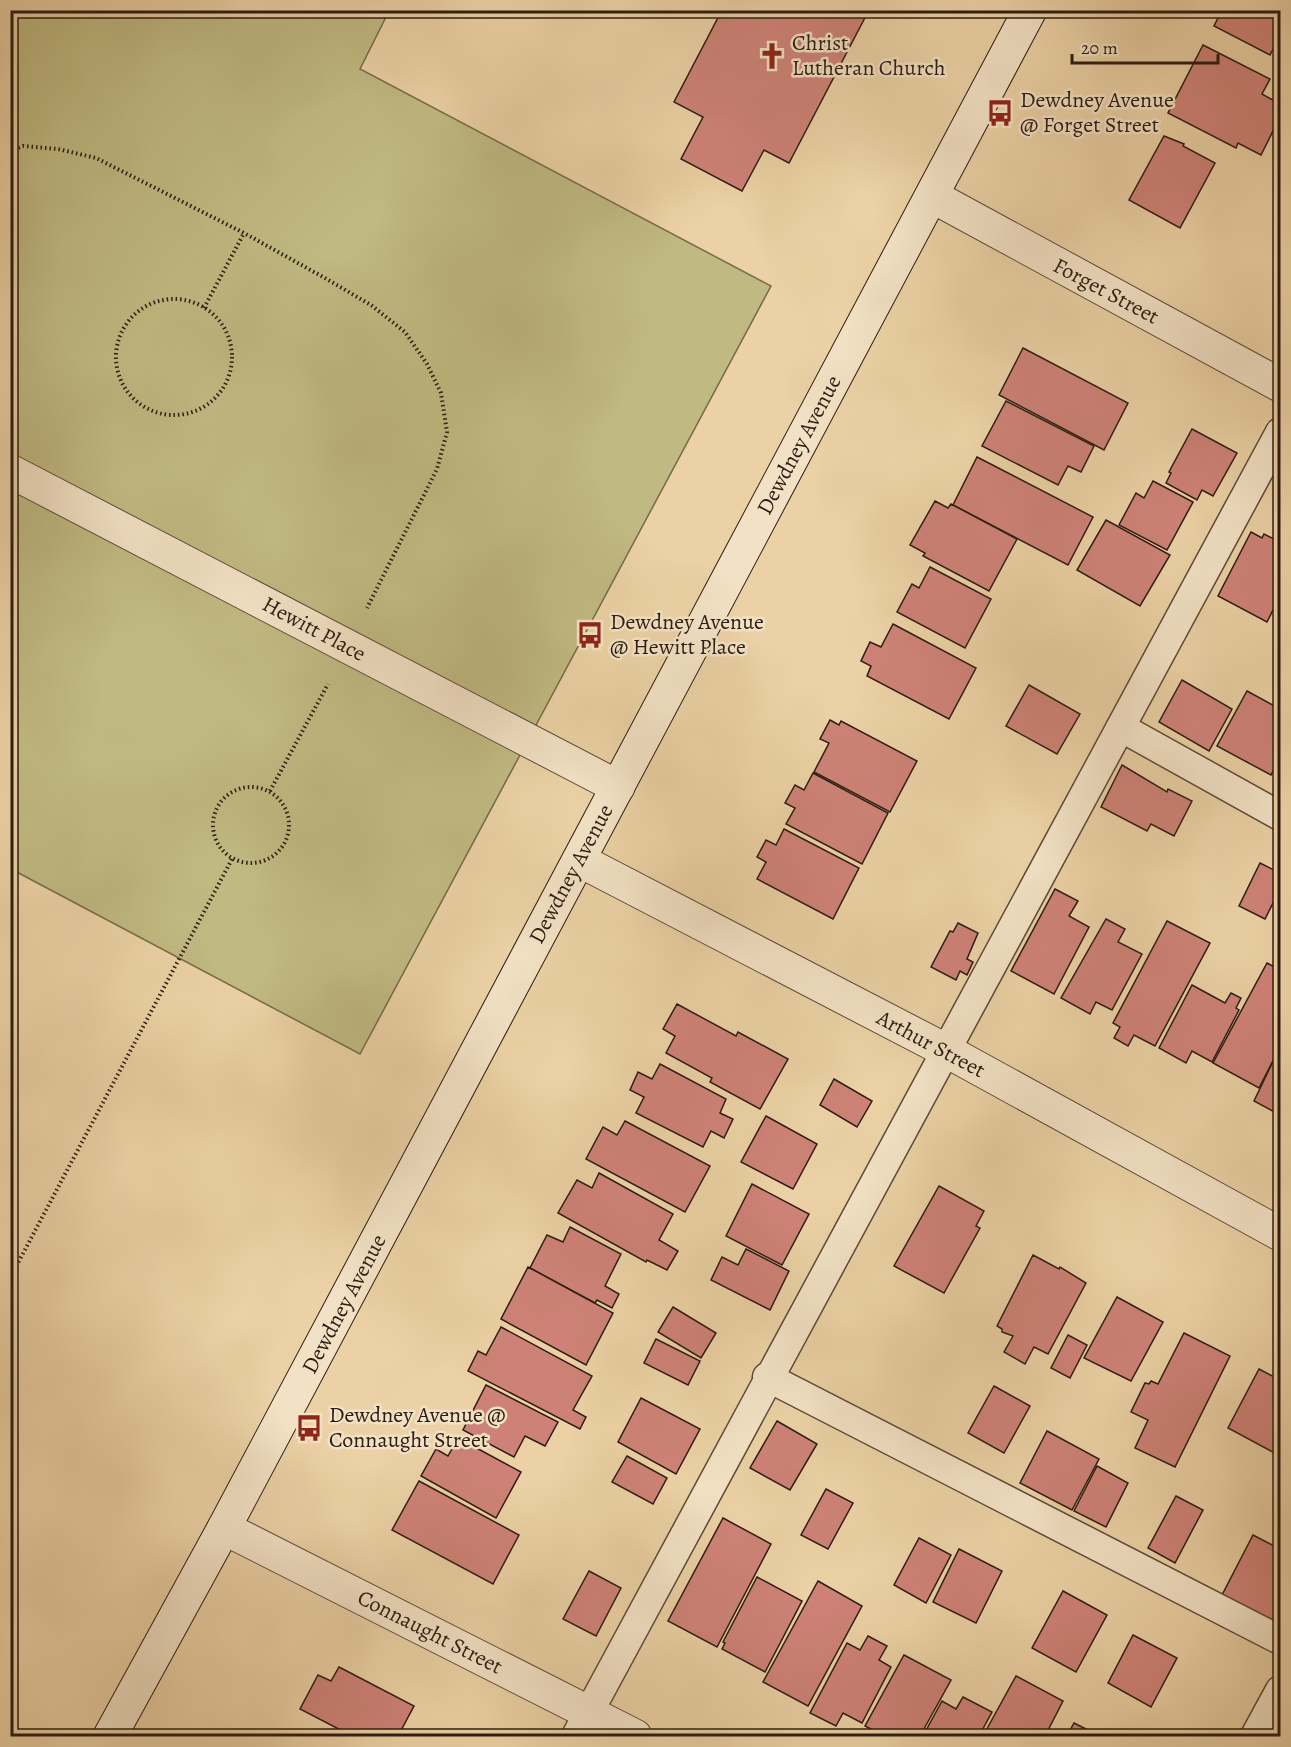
<svg xmlns="http://www.w3.org/2000/svg" width="1291" height="1747" font-family="Alegreya,serif">
  <style>
    .green { fill: #c0b981; stroke: #766a4a; stroke-width: 1.5 }
    .building { fill: #ce8277; stroke: #2d1c12; stroke-width: 1.5 }
    .lines { fill: none; stroke-linecap: round; stroke-linejoin: round }
    .service-casing { stroke: #5c4937; stroke-width: 31 }
    .minor-casing { stroke: #5c4937; stroke-width: 35 }
    .secondary-casing { stroke: #2d1c12; stroke-width: 35 }
    .path { stroke: #2d1c12; stroke-width: 4; stroke-dasharray: 1.5 3; stroke-linecap: butt }
    .service { stroke: #f2e1c4; stroke-width: 28 }
    .minor { stroke: #f2e1c4; stroke-width: 33 }
    .secondary { stroke: #f2e1c4; stroke-width: 33 }
    .labels { text-anchor: middle; dominant-baseline: central; stroke-width: 5; stroke-linejoin: round; paint-order: stroke }
    .poi-label { font-size: 22px; fill: #2d1c12; stroke: #f2e1c4; text-anchor: start }
    .street-label { font-size: 22px; fill: #2d1c12; stroke: #f2e1c4 }
  </style>
  <rect width="100%" height="100%" fill="#ebd1a5"/>
  <filter id="stains"><feTurbulence type="fractalNoise" baseFrequency=".00333" numOctaves="4"/><feColorMatrix values="0 0 0 0 .2 0 0 0 0 .09 0 0 0 0 .02 0 0 0 .5 -.17"/></filter>
  <radialGradient id="worn" r=".72"><stop offset=".6" stop-color="#630" stop-opacity="0"/><stop offset="1" stop-color="#630" stop-opacity=".3"/></radialGradient>
  <polygon class="green" points="10,11 389,11 360,69 771,286 360,1054 11,869 10,712 18,698 10,694"/>
  <g class="building">
    <polygon points="722,10 869,10 789,163 764,150 742,191 681,159 703,117 674,102"/>
    <polygon points="1222,10 1280,10 1280,36 1270,55 1214,26"/>
    <polygon points="1203,45 1270,79 1262,94 1280,104 1280,117 1261,155 1238,143 1236,148 1168,113"/>
    <polygon points="1164,136 1184,144 1183,146 1215,163 1180,228 1129,200"/>
    <polygon points="1023,348 1128,403 1104,450 999,395"/>
    <polygon points="1006,401 1094,446 1081,472 1068,466 1058,485 982,446"/>
    <polygon points="1192,429 1237,453 1213,496 1202,490 1197,500 1166,483 1171,473 1169,472"/>
    <polygon points="977,457 1093,517 1068,565 953,505"/>
    <polygon points="1153,481 1193,502 1167,550 1119,525 1136,493 1144,498"/>
    <polygon points="935,501 948,508 951,504 1017,539 989,591 923,556 925,553 910,545"/>
    <polygon points="1106,520 1170,555 1140,606 1077,570"/>
    <polygon points="1251,532 1262,538 1264,534 1280,542 1276,548 1280,551 1280,596 1267,622 1218,596"/>
    <polygon points="930,567 991,599 965,648 897,612 912,584 919,588"/>
    <polygon points="893,624 976,668 949,719 867,676 871,666 861,661 870,642 881,647"/>
    <polygon points="1182,680 1232,709 1209,751 1159,722"/>
    <polygon points="1029,685 1080,714 1057,754 1006,726"/>
    <polygon points="1247,691 1280,709 1280,758 1271,775 1217,746"/>
    <polygon points="830,720 839,725 841,721 917,761 890,812 814,772 829,743 820,739"/>
    <polygon points="1122,765 1167,792 1168,789 1192,801 1174,836 1151,824 1147,831 1101,807"/>
    <polygon points="813,773 888,813 862,864 786,824 795,808 785,803 795,785 804,790"/>
    <polygon points="784,829 859,868 833,919 757,879 766,862 757,857 766,840 776,845"/>
    <polygon points="1260,863 1280,873 1280,889 1265,919 1239,906"/>
    <polygon points="1055,889 1078,901 1069,916 1089,927 1054,994 1011,971"/>
    <polygon points="1106,919 1125,929 1118,942 1142,954 1112,1010 1096,1002 1090,1014 1061,998"/>
    <polygon points="1167,921 1210,943 1155,1046 1134,1035 1128,1046 1114,1038 1120,1027 1113,1023"/>
    <polygon points="958,923 978,933 967,959 973,962 967,975 960,971 956,980 931,967 950,931 953,932"/>
    <polygon points="1267,963 1280,970 1280,1047 1259,1088 1213,1063"/>
    <polygon points="1192,985 1225,1003 1231,993 1241,998 1236,1008 1239,1010 1212,1062 1192,1051 1186,1063 1159,1048"/>
    <polygon points="677,1004 736,1036 738,1032 788,1059 760,1109 710,1082 712,1078 666,1053 675,1036 663,1029"/>
    <polygon points="1280,1047 1280,1115 1254,1101"/>
    <polygon points="660,1064 726,1099 720,1113 733,1119 724,1138 711,1131 703,1147 636,1113 644,1097 630,1090 638,1072 652,1079"/>
    <polygon points="834,1079 872,1101 857,1127 820,1105"/>
    <polygon points="766,1116 817,1144 793,1189 741,1162"/>
    <polygon points="625,1121 710,1166 685,1212 586,1159 603,1127 617,1135"/>
    <polygon points="599,1173 673,1214 659,1240 678,1251 667,1270 647,1260 646,1262 558,1213 577,1180 592,1188"/>
    <polygon points="752,1184 809,1214 782,1265 726,1236"/>
    <polygon points="939,1186 984,1211 976,1226 980,1228 944,1293 894,1266"/>
    <polygon points="570,1227 621,1254 605,1286 619,1294 612,1308 597,1300 595,1303 530,1268 547,1235 563,1242"/>
    <polygon points="746,1249 789,1271 770,1310 711,1280 722,1257 738,1265"/>
    <polygon points="1033,1255 1059,1269 1060,1267 1086,1283 1048,1354 1034,1347 1025,1364 1004,1352 1013,1336 1002,1332 1002,1329 997,1326"/>
    <polygon points="528,1267 613,1313 586,1365 501,1319"/>
    <polygon points="1117,1297 1163,1322 1131,1381 1084,1358"/>
    <polygon points="673,1307 716,1333 701,1358 658,1332"/>
    <polygon points="501,1327 592,1376 573,1410 586,1417 580,1429 468,1371 478,1351 486,1355"/>
    <polygon points="1184,1333 1230,1356 1175,1467 1135,1448 1148,1420 1131,1412 1145,1383 1149,1384 1151,1381 1158,1384"/>
    <polygon points="1068,1335 1087,1345 1070,1378 1051,1368"/>
    <polygon points="656,1339 700,1361 688,1385 644,1363"/>
    <polygon points="1259,1369 1280,1380 1280,1456 1228,1428"/>
    <polygon points="486,1385 558,1422 545,1446 525,1436 514,1457 463,1430"/>
    <polygon points="994,1386 1030,1406 1004,1453 968,1433"/>
    <polygon points="641,1398 700,1429 676,1474 618,1442"/>
    <polygon points="777,1421 817,1444 790,1490 750,1468"/>
    <polygon points="1047,1431 1099,1459 1072,1510 1020,1483"/>
    <polygon points="458,1438 521,1472 496,1518 421,1476 436,1449 448,1456"/>
    <polygon points="627,1456 667,1478 653,1504 612,1482"/>
    <polygon points="1097,1466 1128,1483 1106,1527 1074,1511"/>
    <polygon points="419,1481 519,1535 493,1584 392,1530"/>
    <polygon points="826,1489 853,1503 828,1549 801,1535"/>
    <polygon points="1176,1496 1203,1510 1175,1563 1148,1548"/>
    <polygon points="723,1518 771,1544 717,1647 668,1621"/>
    <polygon points="1253,1535 1280,1549 1279,1623 1266,1617 1262,1624 1222,1595"/>
    <polygon points="919,1538 951,1555 926,1603 894,1585"/>
    <polygon points="959,1549 1002,1571 976,1623 933,1602"/>
    <polygon points="589,1571 621,1588 596,1636 563,1619"/>
    <polygon points="757,1577 802,1601 765,1672 722,1649 725,1643 723,1642"/>
    <polygon points="818,1581 862,1606 808,1706 763,1682"/>
    <polygon points="1063,1591 1107,1615 1076,1672 1032,1648"/>
    <polygon points="1133,1635 1177,1658 1151,1707 1108,1683"/>
    <polygon points="868,1636 887,1646 879,1660 891,1667 862,1723 843,1713 836,1726 810,1713 847,1643 860,1650"/>
    <polygon points="904,1655 951,1680 920,1736 884,1736 865,1726"/>
    <polygon points="339,1667 414,1706 398,1736 352,1736 300,1709 318,1675 331,1681"/>
    <polygon points="1016,1676 1063,1701 1045,1736 983,1736"/>
    <polygon points="963,1697 992,1712 979,1736 923,1736 942,1701 956,1709"/>
    <polygon points="1074,1723 1098,1735 1097,1736 1067,1736"/>
  </g>
  <g class="lines">
    <defs>
      <g id="service">
        <polyline points="1122,728 1280,816"/>
        <polyline points="767,1377 1280,1640"/>
        <path d="M 576,1736 C 807,1300 1047,868 1280,432"/>
        <polyline points="1255,1736 1280,1690"/>
      </g>
      <g id="minor">
        <polyline points="932,196 1280,385"/>
        <polyline points="10,471 618,787"/>
        <polyline points="579,860 945,1050 1280,1234"/>
        <polyline points="224,1528 635,1736"/>
      </g>
      <polyline id="secondary" points="110,1736 224,1528 1030,10"/>
    </defs>
    <use href="#service" class="service-casing"/>
    <use href="#minor" class="minor-casing"/>
    <use href="#secondary" class="secondary-casing"/>
    <g class="path">
      <polyline points="10,151 23,146 58,149 96,158 244,233 323,277 371,305 405,332 427,364 441,393 447,432 437,469 367,608"/>
      <circle cx="174" cy="357" r="58"/>
      <polyline points="204,308 244,233"/>
      <circle cx="251" cy="825" r="38"/>
      <polyline points="270,791 328,684"/>
      <polyline points="10,1278 232,859"/>
    </g>
    <use href="#service" class="service"/>
    <use href="#minor" class="minor"/>
    <use href="#secondary" class="secondary"/>
  </g>
  <defs>
    <symbol id="church-bare" viewBox="-9 -9 18 18"><path d="M-1.2-6h2.4v3.5h3.3v2.4h-3.3V6h-2.4V-.1h-3.3v-2.4h3.3Z" fill="#8f2418" stroke="#f2e1c4" stroke-width="2.5" paint-order="stroke"/></symbol>
    <symbol id="bus-bare" viewBox="-9 -9 18 18"><path d="M-5-6H5V4H4V6H2V4H-2V6H-4V4H-5ZM-3.5-4V0h7V-4ZM-3.5 1.2v1.5H-2V1.2ZM2 1.2v1.5H3.5V1.2Z" fill="#8f2418" stroke="#f2e1c4" stroke-width="2.5" paint-order="stroke"/></symbol>
  </defs>
  <g fill-rule="evenodd">
    <use href="#church-bare" x="753" y="37" width="38" height="38"/>
    <use href="#bus-bare" x="981" y="94" width="38" height="38"/>
    <use href="#bus-bare" x="571" y="616" width="38" height="38"/>
    <use href="#bus-bare" x="290" y="1409" width="38" height="38"/>
  </g>
  <g class="labels">
    <g class="poi-label">
      <text x="792" y="43">Christ<tspan x="792" dy="25">Lutheran Church</tspan></text>
      <text x="1020" y="100">Dewdney Avenue<tspan x="1020" dy="25">@ Forget Street</tspan></text>
      <text x="610" y="622">Dewdney Avenue<tspan x="610" dy="25">@ Hewitt Place</tspan></text>
      <text x="329" y="1415">Dewdney Avenue @<tspan x="329" dy="25">Connaught Street</tspan></text>
    </g>
    <g class="street-label">
      <text transform="translate(1106 291) rotate(28)">Forget Street</text>
      <text transform="translate(799 445) rotate(-62)">Dewdney Avenue</text>
      <text transform="translate(314 629) rotate(28)">Hewitt Place</text>
      <text transform="translate(571 874) rotate(-62)">Dewdney Avenue</text>
      <text transform="translate(931 1044) rotate(28)">Arthur Street</text>
      <text transform="translate(344 1304) rotate(-62)">Dewdney Avenue</text>
      <text transform="translate(430 1632) rotate(27)">Connaught Street</text>
    </g>
  </g>
  <rect width="1291" height="1747" fill="none" stroke="#ebd1a5" stroke-width="36"/>
  <rect x="12" y="12" width="1267" height="1723" fill="none" stroke="#2d1c12" stroke-width="3"/>
  <rect x="18" y="18" width="1255" height="1711" fill="none" stroke="#2d1c12" stroke-width="1.5"/>
  <path d="M1072 54v9h146v-9" fill="none" stroke="#2d1c12" stroke-width="3"/>
  <text x="1081" y="54" font-size="18" fill="#2d1c12" stroke="#f2e1c4" stroke-width="4.5" paint-order="stroke">20 m</text>
  <rect width="100%" height="100%" filter="url(#stains)"/>
  <rect width="100%" height="100%" fill="url(#worn)"/>
</svg>
